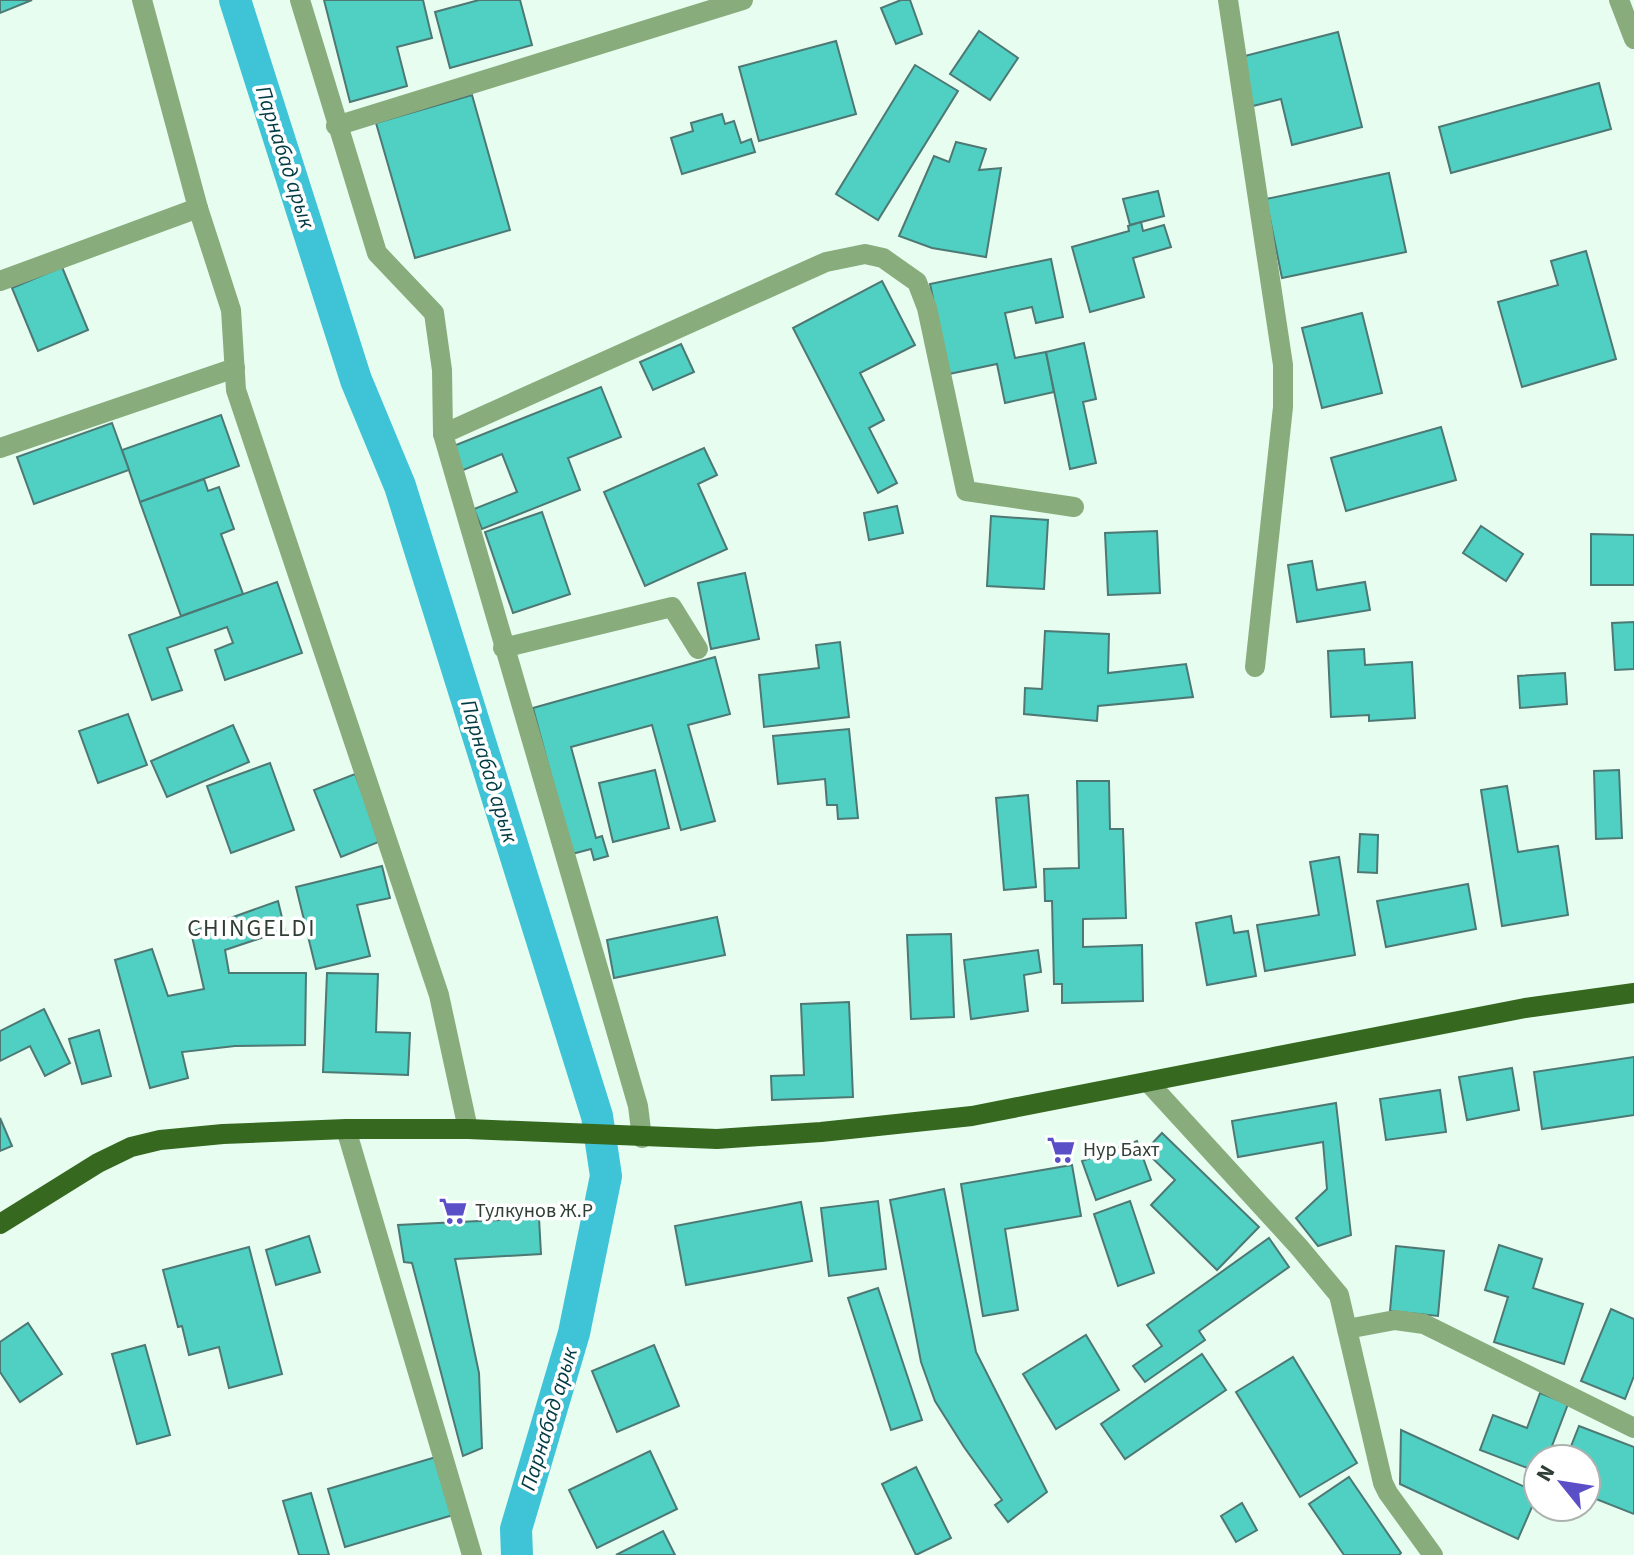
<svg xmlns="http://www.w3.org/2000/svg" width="1634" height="1555" font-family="'Source Sans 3',sans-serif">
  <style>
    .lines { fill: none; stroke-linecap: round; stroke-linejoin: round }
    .canal { stroke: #3fc3d7; stroke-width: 32 }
    .building { fill: #4fd0c3; stroke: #4d7873; stroke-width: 2 }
    .minor { stroke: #89ac7c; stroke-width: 20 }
    .major { stroke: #36681f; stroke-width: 20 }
    .labels { text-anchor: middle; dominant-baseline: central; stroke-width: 7; stroke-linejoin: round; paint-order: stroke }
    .poi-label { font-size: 20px; fill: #2f3f36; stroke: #fff; text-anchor: start }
    .water-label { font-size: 22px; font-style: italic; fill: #003b44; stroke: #fff }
    .quarter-label { font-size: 24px; letter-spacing: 2px; fill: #2f3f36; stroke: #fff }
  </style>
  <rect width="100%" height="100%" fill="#e6fdf0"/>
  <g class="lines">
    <polyline class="canal" points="235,0 356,380 400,486 597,1116 606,1176 574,1333 516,1529 517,1555"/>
  </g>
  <g class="building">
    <polygon points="0,0 32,0 0,13"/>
    <polygon points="324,0 423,0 432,38 397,47 407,86 350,102"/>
    <polygon points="479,0 520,0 532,45 450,68 435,12"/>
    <polygon points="901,0 910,0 922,34 896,44 881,8"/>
    <polygon points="979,31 1018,58 990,100 950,74"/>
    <polygon points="1338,32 1362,127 1292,145 1281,99 1253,106 1241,57"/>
    <polygon points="836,41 856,114 759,141 739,67"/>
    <polygon points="915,65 958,91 878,220 836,194"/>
    <polygon points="1599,83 1611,129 1451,173 1439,127"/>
    <polygon points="472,95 510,230 415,258 376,123"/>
    <polygon points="722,114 725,124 734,121 741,143 751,139 755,152 682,174 671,138 693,131 691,123"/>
    <polygon points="956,142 986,149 979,170 1001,168 986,257 932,248 899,236 934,156 949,162"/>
    <polygon points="1389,173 1406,252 1282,278 1266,199"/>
    <polygon points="1158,191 1164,216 1130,225 1123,199"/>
    <polygon points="1141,222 1143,231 1164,225 1171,247 1133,258 1144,297 1090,312 1072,247 1129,231 1128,226"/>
    <polygon points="1586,251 1616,359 1522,387 1498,302 1558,285 1551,261"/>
    <polygon points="1051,259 1063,317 1036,323 1032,307 1005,313 1015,358 1046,352 1054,392 1005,403 997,364 949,374 930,284"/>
    <polygon points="62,267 88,330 38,351 12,288"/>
    <polygon points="882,281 915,345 860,373 884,420 869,428 897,483 878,493 793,328"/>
    <polygon points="1362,313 1382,393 1322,408 1302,328"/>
    <polygon points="1084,343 1096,399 1083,402 1096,463 1070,469 1046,352"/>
    <polygon points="681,344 694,372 653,390 640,362"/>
    <polygon points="601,387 621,437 568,458 580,490 482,529 474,509 517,492 502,454 461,471 451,447"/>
    <polygon points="221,415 239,466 140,502 122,450"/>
    <polygon points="112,423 129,470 34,504 17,457"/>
    <polygon points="1441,427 1456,480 1346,511 1331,458"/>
    <polygon points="704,448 717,475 698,484 727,549 645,586 604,492"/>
    <polygon points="204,479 208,491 219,487 234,529 221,534 243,594 181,616 140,502"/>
    <polygon points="897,506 903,533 869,540 864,513"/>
    <polygon points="542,512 570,594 513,613 485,532"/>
    <polygon points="991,516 1048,520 1044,589 987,586"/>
    <polygon points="1481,526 1523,554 1506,581 1463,553"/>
    <polygon points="1157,531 1160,593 1108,595 1105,533"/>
    <polygon points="1591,534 1634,535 1634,585 1591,585"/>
    <polygon points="1312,561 1317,590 1365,582 1370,610 1297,622 1288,565"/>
    <polygon points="745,573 759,639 711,649 698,583"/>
    <polygon points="277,582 302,653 225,680 215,650 233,643 227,627 167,648 182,690 152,700 129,635"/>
    <polygon points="1634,622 1634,669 1615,670 1612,623"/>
    <polygon points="1045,631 1109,634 1108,673 1186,664 1193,697 1098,706 1097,721 1024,714 1025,688 1042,689"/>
    <polygon points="840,642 849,717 764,727 759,675 819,668 816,645"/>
    <polygon points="1364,649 1365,665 1412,662 1415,718 1369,721 1369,715 1331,717 1328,651"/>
    <polygon points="715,657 730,714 688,725 715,821 681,830 652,725 571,747 596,838 602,836 608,856 594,860 591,849 572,854 533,708"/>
    <polygon points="1565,673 1567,704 1520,708 1518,676"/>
    <polygon points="128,714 147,765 98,783 79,731"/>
    <polygon points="233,725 249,762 167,797 151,761"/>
    <polygon points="849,729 858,818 838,819 837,805 827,805 825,779 778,784 773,736"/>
    <polygon points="270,763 294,830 231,853 207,786"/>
    <polygon points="655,770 669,828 613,842 599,783"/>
    <polygon points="1619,770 1622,838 1596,839 1594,771"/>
    <polygon points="355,774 381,841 341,857 314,790"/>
    <polygon points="1077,781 1109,781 1110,829 1123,829 1126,918 1083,919 1083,947 1142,945 1143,1001 1062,1003 1062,984 1054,984 1052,901 1045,901 1044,869 1079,868"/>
    <polygon points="1507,786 1518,852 1558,846 1568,915 1502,926 1481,790"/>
    <polygon points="1028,795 1036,887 1004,890 996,798"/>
    <polygon points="1360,834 1378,835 1377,873 1358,872"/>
    <polygon points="1339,857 1355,955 1265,971 1257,925 1319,915 1310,862"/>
    <polygon points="382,866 390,898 357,905 370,956 316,969 296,887"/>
    <polygon points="1468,884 1476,929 1386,947 1377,901"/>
    <polygon points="278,901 285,930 225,950 229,973 306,973 305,1045 235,1046 182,1052 188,1078 150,1088 115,960 152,949 168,996 204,989 191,932"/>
    <polygon points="1231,916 1234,933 1248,931 1256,976 1207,985 1196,923"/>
    <polygon points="717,917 725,955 614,978 607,940"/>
    <polygon points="951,934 954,1017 911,1019 907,935"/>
    <polygon points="1038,950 1041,972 1024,975 1028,1011 971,1019 964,960"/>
    <polygon points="327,973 378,974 376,1032 410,1033 408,1075 323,1072"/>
    <polygon points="849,1002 853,1097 772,1100 771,1076 804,1075 801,1004"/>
    <polygon points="44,1009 70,1063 45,1076 30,1046 0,1061 0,1031"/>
    <polygon points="99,1030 111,1076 82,1084 69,1039"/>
    <polygon points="1634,1057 1634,1115 1542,1129 1534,1072"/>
    <polygon points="1512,1068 1519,1110 1467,1120 1459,1077"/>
    <polygon points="1440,1090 1446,1132 1386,1140 1380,1099"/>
    <polygon points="1336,1103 1351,1235 1318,1246 1296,1218 1327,1189 1323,1142 1238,1157 1232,1121"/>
    <polygon points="0,1118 12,1146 0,1151"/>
    <polygon points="1162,1133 1259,1227 1217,1270 1151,1205 1175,1180 1145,1151"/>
    <polygon points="1137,1141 1151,1180 1096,1200 1082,1161"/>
    <polygon points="1072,1165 1081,1216 1005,1229 1018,1310 983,1316 961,1184"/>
    <polygon points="944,1189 976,1352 1047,1492 1008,1522 995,1505 1002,1500 964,1447 935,1401 921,1362 890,1200"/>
    <polygon points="878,1201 886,1269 829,1276 821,1208"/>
    <polygon points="1130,1201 1154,1273 1118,1286 1094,1214"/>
    <polygon points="801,1202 812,1261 686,1285 675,1226"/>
    <polygon points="539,1218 541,1254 455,1259 479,1373 482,1448 463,1456 412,1263 404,1262 398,1225"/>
    <polygon points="309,1236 320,1272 276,1285 266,1250"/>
    <polygon points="1269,1238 1289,1267 1199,1331 1205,1340 1145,1382 1133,1366 1162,1346 1147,1325"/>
    <polygon points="1499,1245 1542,1259 1533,1288 1583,1304 1564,1364 1494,1342 1508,1297 1485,1290"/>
    <polygon points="1396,1246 1444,1251 1438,1316 1390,1311"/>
    <polygon points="249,1247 282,1374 229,1388 219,1347 189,1355 182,1326 178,1327 163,1270"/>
    <polygon points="878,1288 922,1420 891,1430 848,1298"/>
    <polygon points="1611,1309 1634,1319 1634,1376 1625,1399 1581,1381"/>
    <polygon points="28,1323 62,1374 20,1402 0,1372 0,1342"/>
    <polygon points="1086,1335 1119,1390 1056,1429 1023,1374"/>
    <polygon points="145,1345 170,1435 137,1444 112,1354"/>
    <polygon points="654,1345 679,1406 617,1432 592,1371"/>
    <polygon points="1202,1354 1226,1390 1125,1459 1101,1424"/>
    <polygon points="1293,1357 1357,1463 1300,1497 1236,1392"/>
    <polygon points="1540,1393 1568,1404 1547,1459 1538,1459 1538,1472 1480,1450 1493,1415 1527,1428"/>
    <polygon points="1579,1426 1634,1447 1634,1514 1586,1495 1586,1459 1566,1459"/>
    <polygon points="1401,1430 1538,1493 1518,1539 1400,1484"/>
    <polygon points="650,1451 677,1509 597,1548 569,1490"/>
    <polygon points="436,1457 453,1515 345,1547 328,1489"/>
    <polygon points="916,1467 951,1538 916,1555 882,1484"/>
    <polygon points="1349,1477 1401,1553 1399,1555 1344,1555 1309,1504"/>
    <polygon points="311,1493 329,1555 299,1555 283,1501"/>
    <polygon points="1242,1503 1257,1530 1236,1542 1221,1516"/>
    <polygon points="663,1531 675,1555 616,1555"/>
  </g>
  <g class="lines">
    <g class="minor">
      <polyline points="142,0 198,208 231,310 236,390 439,995 468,1129"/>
      <polyline points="300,0 377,253 434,313 442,370 443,434 638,1106 642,1138"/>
      <polyline points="1228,0 1283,365 1283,407 1255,667"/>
      <polyline points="1619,0 1634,39"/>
      <polyline points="336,126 743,0"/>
      <polyline points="0,281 198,208"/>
      <polyline points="443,434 826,262 865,254 883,258 917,282 927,308 966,491 1074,507"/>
      <polyline points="0,448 235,368"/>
      <polyline points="503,648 672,607 698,649"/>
      <polyline points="1148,1082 1299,1247 1339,1295 1383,1483 1388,1493 1433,1555"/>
      <polyline points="346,1129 472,1555"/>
      <polyline points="1347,1329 1395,1320 1424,1324 1634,1428"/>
    </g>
    <polyline class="major" points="0,1224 98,1163 131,1147 160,1140 223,1134 346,1129 468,1129 717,1139 821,1132 972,1116 1525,1008 1634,993"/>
  </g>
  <defs>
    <symbol id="supermarket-bare" viewBox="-9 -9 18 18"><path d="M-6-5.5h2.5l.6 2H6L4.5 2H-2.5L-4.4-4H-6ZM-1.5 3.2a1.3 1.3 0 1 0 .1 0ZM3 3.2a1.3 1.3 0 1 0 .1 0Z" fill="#5b4fc7" stroke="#fff" stroke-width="2.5" paint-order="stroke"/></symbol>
  </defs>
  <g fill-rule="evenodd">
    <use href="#supermarket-bare" x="1041" y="1130" width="40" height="40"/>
    <use href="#supermarket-bare" x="433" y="1191" width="40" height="40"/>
  </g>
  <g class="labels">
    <g class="poi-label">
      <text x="1083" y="1150">Нур Бахт</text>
      <text x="475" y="1211">Тулкунов Ж.Р</text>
    </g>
    <g class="water-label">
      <text transform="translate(285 157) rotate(72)">Парнабад арык</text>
      <text transform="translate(489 771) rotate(73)">Парнабад арык</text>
      <text transform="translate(549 1419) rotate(-73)">Парнабад арык</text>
    </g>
    <g class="quarter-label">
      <text x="252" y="928">CHINGELDI</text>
    </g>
  </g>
  <g transform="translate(1562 1483) rotate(300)"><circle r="38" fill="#ffffff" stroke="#acb2af" stroke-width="2"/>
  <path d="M0-6L14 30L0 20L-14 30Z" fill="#5b4fc7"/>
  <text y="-12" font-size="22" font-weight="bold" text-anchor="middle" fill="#2f3f36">N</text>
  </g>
</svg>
